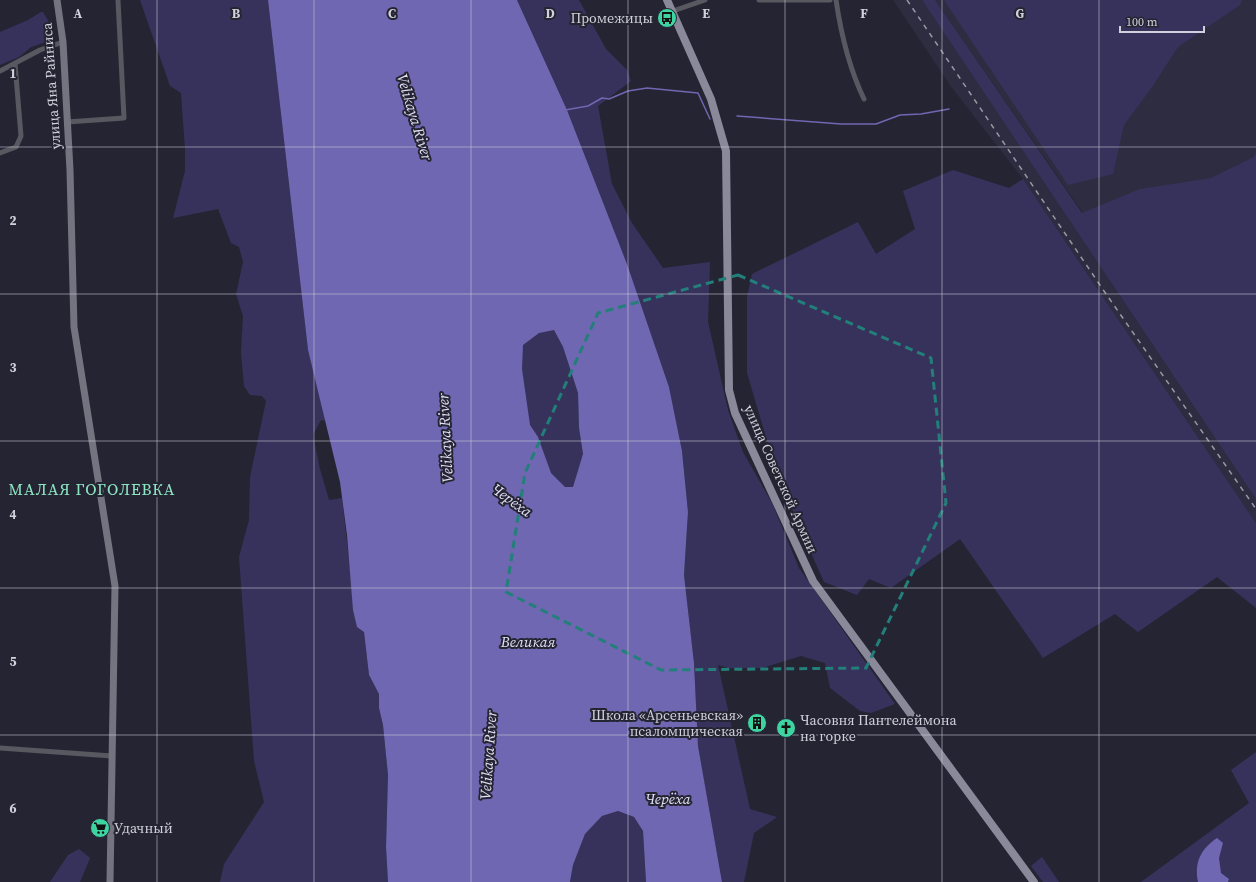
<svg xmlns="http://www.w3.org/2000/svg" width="1256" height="882" font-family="'Source Serif 4',serif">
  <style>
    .built { fill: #2e2c41 }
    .green { fill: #37325c }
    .water { fill: #6f67b1; fill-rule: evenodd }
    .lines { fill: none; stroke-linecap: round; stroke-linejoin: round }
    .stream { stroke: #6f67b1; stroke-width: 1.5 }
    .street { stroke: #585860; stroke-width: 5 }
    .secondary { stroke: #747480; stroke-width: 7 }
    .primary { stroke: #8a8999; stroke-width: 8 }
    .rail { stroke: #9999a4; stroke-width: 1.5; stroke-dasharray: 5 5; stroke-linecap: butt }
    .marked { fill: none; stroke: #227f79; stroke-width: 3; stroke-dasharray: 8 5; stroke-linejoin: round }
    .grid { fill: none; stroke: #d1d1db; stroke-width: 1; stroke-opacity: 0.55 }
    .labels { text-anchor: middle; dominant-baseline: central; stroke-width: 4; stroke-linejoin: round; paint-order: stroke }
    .poi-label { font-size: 14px; fill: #d1d1db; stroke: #252433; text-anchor: end }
    .street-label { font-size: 14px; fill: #d1d1db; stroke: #252433 }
    .water-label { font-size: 15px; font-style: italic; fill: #e1e0f5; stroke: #252433 }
    .quarter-label { font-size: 16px; letter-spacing: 1px; fill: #8ee7c3; stroke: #252433 }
    .grid-label { font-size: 13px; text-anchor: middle; font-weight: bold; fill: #d1d1db; stroke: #252433; stroke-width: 4; stroke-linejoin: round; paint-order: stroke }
  </style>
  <rect width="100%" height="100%" fill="#252433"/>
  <g class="built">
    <polygon points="893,0 922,0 1256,499 1256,523 1023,179 952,88"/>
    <polygon points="935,0 1256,0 1256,211 1092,226"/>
  </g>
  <g class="green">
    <polygon points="140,0 268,0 308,350 326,419 323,421 321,420 313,435 320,469 329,500 342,498 352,587 364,632 369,675 379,694 379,708 383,725 388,775 386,847 388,882 220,882 224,864 264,802 254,761 239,557 249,520 250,477 266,401 262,396 250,395 244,386 241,353 243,316 236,294 243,262 239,247 231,243 218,209 173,218 185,171 185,149 181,93 170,86"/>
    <polygon points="517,0 579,0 606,49 627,70 631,81 598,106 612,184 632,223 663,268 710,262 708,322 728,410 743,452 772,503 799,568 895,704 871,713 860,711 830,688 825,663 801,656 762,668 728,668 718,665 750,809 777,817 754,833 744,882 722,882 698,747 694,663 684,575 688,512 682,451 669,387 627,264 567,110"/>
    <polygon points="922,0 935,0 1082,213 1140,189 1211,178 1254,157 1256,152 1256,499"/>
    <polygon points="944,0 1242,0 1240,5 1178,47 1152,87 1124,125 1113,174 1068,185"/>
    <path d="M 41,12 L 43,12 C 50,22 52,31 46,42 L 31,47 L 19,57 L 0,65 L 0,32 L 28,20 Z"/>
    <polygon points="953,170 1009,188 1023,179 1256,523 1256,608 1217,577 1138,632 1115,614 1043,658 960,539 891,588 869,579 857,595 824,582 798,524 771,454 747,373 747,297 752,274 858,222 876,254 915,229 903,191"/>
    <polygon points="468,232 554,330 563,347 578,393 579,428 583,454 584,454 582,488 554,502"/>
    <polygon points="1256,752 1256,882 1141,882 1249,803 1231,770"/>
    <polygon points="618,811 634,817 643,831 646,882 570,882 573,865 585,834 602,816"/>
    <polygon points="79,849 90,858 80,882 50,882 68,855"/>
    <polygon points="1042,857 1059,882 1043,882 1031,866"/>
  </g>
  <g class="water">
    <path d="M 268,0 L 517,0 L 567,110 L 627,264 L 669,387 L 682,451 L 688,512 L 684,575 L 694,663 L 698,746 L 722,882 L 646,882 L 643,831 L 634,817 L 618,811 L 602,816 L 585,834 L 573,865 L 570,882 L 388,882 L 386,847 L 388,775 L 383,725 L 379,708 L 379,694 L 369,675 L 364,632 L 357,627 L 353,610 L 347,535 L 340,482 L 308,350 ZM 554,330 L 563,347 L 578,393 L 579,428 L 583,454 L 573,487 L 565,487 L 551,473 L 538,437 L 530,425 L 522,369 L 523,345 L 539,333 Z"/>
    <path d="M 1217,838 L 1223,843 L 1219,858 L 1221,873 L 1229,879 L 1228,882 L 1198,882 C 1194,862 1201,849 1217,838 Z"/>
  </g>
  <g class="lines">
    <g class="stream">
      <polyline points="565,110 588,106 602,98 609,99 628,91 647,88 698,93 710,119"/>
      <polyline points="737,116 841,124 876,124 900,115 921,114 949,109"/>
    </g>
    <g class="street">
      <polyline points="759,0 830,0"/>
      <path d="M 836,0 C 841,34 849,68 864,99"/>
      <polyline points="673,11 705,0"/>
      <polyline points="0,71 40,50 63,42"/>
      <polyline points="67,122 124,118 118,0"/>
      <polyline points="0,153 16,147 21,136 15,64"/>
      <polyline points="0,748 112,756"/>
    </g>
    <polyline class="secondary" points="57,0 63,42 70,170 74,327 115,586 110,882"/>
    <polyline class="primary" points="667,0 711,99 726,151 729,390 735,413 813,581 1034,882"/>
    <polyline class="rail" points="907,0 1104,291 1256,509"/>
  </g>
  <path class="marked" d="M 738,275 L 931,358 L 946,503 L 866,668 L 661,670 L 506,592 L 525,473 L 598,313 Z"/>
  <path class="grid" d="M 157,0 L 157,882M 314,0 L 314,882M 471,0 L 471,882M 628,0 L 628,882M 785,0 L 785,882M 942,0 L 942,882M 1099,0 L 1099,882M 0,147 L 1256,147M 0,294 L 1256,294M 0,441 L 1256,441M 0,588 L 1256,588M 0,735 L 1256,735"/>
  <defs>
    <symbol id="bus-disc" viewBox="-11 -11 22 22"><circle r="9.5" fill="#3ed4a2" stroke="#252433"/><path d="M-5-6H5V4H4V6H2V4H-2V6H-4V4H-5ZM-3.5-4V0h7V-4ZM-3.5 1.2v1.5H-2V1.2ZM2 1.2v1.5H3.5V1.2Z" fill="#111"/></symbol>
    <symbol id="building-disc" viewBox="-11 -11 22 22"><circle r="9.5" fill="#3ed4a2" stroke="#252433"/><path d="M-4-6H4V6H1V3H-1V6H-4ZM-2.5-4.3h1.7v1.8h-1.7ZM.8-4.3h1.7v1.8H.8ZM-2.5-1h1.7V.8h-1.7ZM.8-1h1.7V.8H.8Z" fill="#111"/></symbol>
    <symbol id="church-disc" viewBox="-11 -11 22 22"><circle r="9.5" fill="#3ed4a2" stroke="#252433"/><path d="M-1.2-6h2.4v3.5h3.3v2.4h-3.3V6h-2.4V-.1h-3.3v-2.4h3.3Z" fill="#111"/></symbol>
    <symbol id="supermarket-disc" viewBox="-11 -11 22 22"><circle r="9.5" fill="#3ed4a2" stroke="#252433"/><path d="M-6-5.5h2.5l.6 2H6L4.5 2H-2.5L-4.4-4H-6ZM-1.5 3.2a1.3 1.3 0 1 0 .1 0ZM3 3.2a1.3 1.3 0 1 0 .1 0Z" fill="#111"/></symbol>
  </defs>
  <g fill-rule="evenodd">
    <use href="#bus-disc" x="656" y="7" width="22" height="22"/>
    <use href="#building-disc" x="746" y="712" width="22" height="22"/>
    <use href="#church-disc" x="775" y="717" width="22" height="22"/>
    <use href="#supermarket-disc" x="89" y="817" width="22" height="22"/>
  </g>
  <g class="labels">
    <g class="poi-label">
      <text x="653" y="18">Промежицы</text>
      <text x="743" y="715">Школа «Арсеньевская»<tspan x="743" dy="16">псаломщическая</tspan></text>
      <text x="800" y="720" text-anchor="start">Часовня Пантелеймона<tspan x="800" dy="16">на горке</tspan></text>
      <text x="114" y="828" text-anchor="start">Удачный</text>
    </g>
    <g class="street-label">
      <text transform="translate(51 86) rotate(-94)">улица Яна Райниса</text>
      <text transform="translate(781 479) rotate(66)">улица Советской Армии</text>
    </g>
    <g class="water-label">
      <text transform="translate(415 117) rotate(73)">Velikaya River</text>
      <text transform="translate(445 438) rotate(-93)">Velikaya River</text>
      <text transform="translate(512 500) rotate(36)">Черёха</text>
      <text x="528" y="641">Великая</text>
      <text transform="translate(488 755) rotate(-86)">Velikaya River</text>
      <text x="668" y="798">Черёха</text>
    </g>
    <g class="quarter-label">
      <text x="92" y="489">МАЛАЯ ГОГОЛЕВКА</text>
    </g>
  </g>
  <g class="grid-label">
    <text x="78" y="18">A</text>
    <text x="236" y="18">B</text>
    <text x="392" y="18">C</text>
    <text x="550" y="18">D</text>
    <text x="706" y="18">E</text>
    <text x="864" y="18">F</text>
    <text x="1020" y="18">G</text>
    <text x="13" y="78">1</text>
    <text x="13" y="225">2</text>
    <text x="13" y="372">3</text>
    <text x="13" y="519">4</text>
    <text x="13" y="666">5</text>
    <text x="13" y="813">6</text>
  </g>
  <path d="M1120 26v6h84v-6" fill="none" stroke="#d1d1db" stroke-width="2"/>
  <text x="1126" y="26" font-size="12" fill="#d1d1db" stroke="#252433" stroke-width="3" paint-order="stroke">100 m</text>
</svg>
